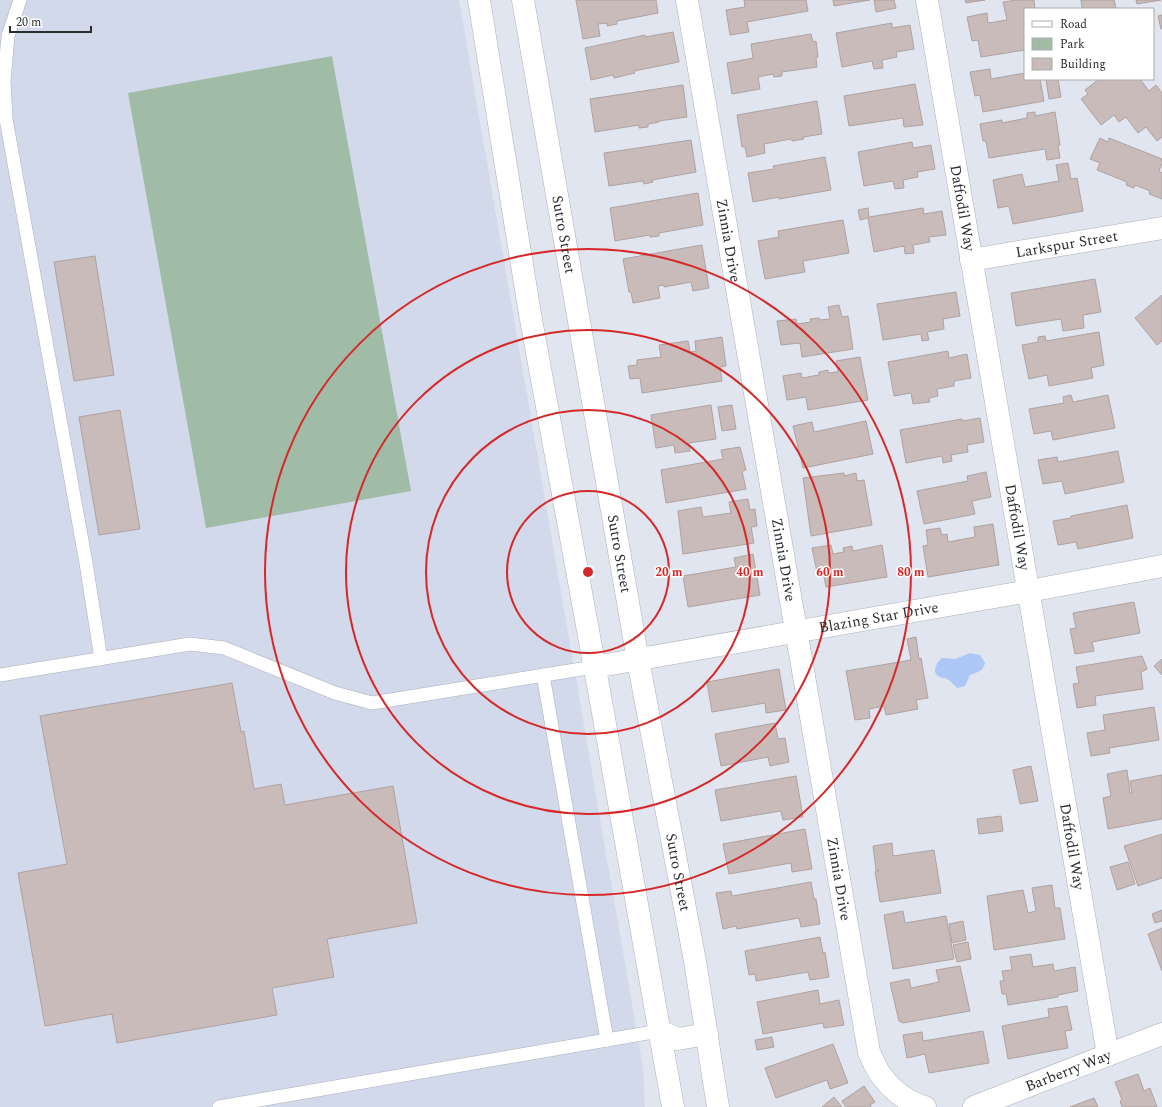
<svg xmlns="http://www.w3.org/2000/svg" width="1162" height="1107" font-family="Spectral,serif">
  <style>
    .built { fill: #d2d9ea }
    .green { fill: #a0bca7 }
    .water { fill: #adc8f6 }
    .building { fill: #c8bbb9; stroke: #afa2a1 }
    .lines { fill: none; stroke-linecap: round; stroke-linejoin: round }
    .service-casing { stroke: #acb0ba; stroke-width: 14 }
    .minor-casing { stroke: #acb0ba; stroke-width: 23 }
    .secondary-casing { stroke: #acb0ba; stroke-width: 23 }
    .service { stroke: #fff; stroke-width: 13 }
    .minor { stroke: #fff; stroke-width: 22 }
    .secondary { stroke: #fff; stroke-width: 22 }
    .ring { fill: none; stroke: #d62828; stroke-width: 2 }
    .labels { text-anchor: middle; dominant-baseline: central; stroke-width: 3; stroke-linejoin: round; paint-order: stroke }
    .street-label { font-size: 15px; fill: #2b2c30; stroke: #fff }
    .centre { fill: #d62828; stroke: #fff; stroke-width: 2 }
    .ring-label { font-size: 12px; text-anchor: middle; font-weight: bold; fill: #d62828; stroke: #fff; stroke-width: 3; stroke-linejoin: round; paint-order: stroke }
  </style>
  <rect width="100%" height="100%" fill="#e0e5ef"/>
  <polygon class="built" points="0,0 459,0 643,1068 645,1107 0,1107"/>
  <polygon class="green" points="332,56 411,491 206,528 128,93"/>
  <path class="water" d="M 970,653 L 980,655 L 985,663 C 983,672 977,672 970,675 L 965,686 L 957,688 C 954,685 951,681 947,679 C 941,676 946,680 940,677 C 931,673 936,663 942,658 L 955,659 Z"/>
  <g class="building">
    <polygon points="576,0 656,0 658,13 617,21 617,24 607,26 607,23 598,24 600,36 583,39"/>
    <polygon points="744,0 806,0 808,11 747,22 749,32 730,35 726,10 745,7"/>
    <polygon points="833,0 870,0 834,6"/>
    <polygon points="874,0 894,0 896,8 876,12"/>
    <polygon points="965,0 985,0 966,3"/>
    <polygon points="1017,0 1034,0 1035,9 1025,9 1025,50 981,57 978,40 972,41 967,17 987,13 988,23 1007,20 1003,2"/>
    <polygon points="1081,0 1114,0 1116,8 1082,9"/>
    <polygon points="1136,0 1161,0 1137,4"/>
    <polygon points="1162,15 1162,29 1161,29 1158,16"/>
    <polygon points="892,23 892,28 910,25 914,49 896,52 897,57 882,60 883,68 874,69 872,61 842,67 836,33"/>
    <polygon points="673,32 679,62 634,71 635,73 614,78 613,75 591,80 585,48 645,35 645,37"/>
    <polygon points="811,34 813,42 816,41 818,57 816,58 817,67 782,72 782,76 774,77 773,74 758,77 760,89 732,94 727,63 753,58 751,44"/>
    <polygon points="990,69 991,79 1025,73 1025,79 1040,79 1044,101 983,112 980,95 975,96 970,72"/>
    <polygon points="1046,79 1058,79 1061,97 1049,99"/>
    <polygon points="1099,79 1140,79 1149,91 1156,85 1162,93 1162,137 1157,141 1146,127 1138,133 1126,117 1119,122 1114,115 1101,125 1081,99 1088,94 1085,90"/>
    <polygon points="915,84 923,125 904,127 903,118 849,126 844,96"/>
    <polygon points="683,85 687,117 659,121 659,122 648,124 648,127 639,128 639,125 595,132 590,99"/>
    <polygon points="817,101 822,134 803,137 804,139 792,141 791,139 764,144 765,153 747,157 745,147 742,147 737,115"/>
    <polygon points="1035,112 1035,116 1055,112 1060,145 1058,146 1060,158 1047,160 1045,149 989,158 986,141 983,141 980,124 1002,120 1002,123 1027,118 1027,113"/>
    <polygon points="1100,138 1108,142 1109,138 1162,159 1162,163 1159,171 1162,173 1162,199 1149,194 1150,191 1135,185 1134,188 1126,185 1127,182 1097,170 1100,163 1090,159"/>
    <polygon points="691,140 696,172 652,180 653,182 644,184 643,181 609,186 604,153"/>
    <polygon points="912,142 913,148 931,145 935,169 917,172 918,177 903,180 904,188 895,189 893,181 864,186 858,152"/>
    <polygon points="825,157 831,190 779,199 779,197 753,202 748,173 774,169 773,166"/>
    <polygon points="1068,163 1071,179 1077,178 1083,211 1013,224 1009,206 998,208 993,180 1022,174 1025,187 1059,181 1056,165"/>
    <polygon points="698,193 703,225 659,233 659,236 650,237 649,235 615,241 610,208"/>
    <polygon points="868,208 869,217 923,208 924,214 942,211 946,235 929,237 930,242 913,245 914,253 905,254 904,246 874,252 868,218 860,220 858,210"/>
    <polygon points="843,220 849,253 803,261 805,272 765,279 758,241 779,237 778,231"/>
    <polygon points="702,245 709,288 693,291 691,282 664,287 664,285 658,286 660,298 633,303 631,292 629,292 623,259"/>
    <polygon points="95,256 114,375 74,381 54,262"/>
    <polygon points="1095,279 1101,312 1083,315 1084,328 1063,331 1061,319 1016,326 1011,293"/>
    <polygon points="956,292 960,316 943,319 944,329 927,332 929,340 922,341 921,334 883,340 877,304"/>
    <polygon points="1162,295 1162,341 1157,345 1135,318"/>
    <polygon points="839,305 842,317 848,316 853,349 802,357 800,343 781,345 777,321 796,319 797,324 811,322 810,319 819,318 820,320 830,319 828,307"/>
    <polygon points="1099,332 1104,365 1091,368 1093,378 1049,386 1047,375 1029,379 1022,345 1038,342 1038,337 1045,336 1046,341"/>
    <polygon points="722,337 726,366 720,367 722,381 642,393 640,378 630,379 628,366 637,365 637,360 661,357 659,345 688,341 690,352 696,351 695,341"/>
    <polygon points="948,351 949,358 967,354 971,378 954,381 954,386 937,389 938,396 929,398 930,402 913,404 911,393 894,396 888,362"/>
    <polygon points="860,357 868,400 808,410 806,397 787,400 783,376 801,373 802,378 819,375 819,372 828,370 828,373 838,372 836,361"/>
    <polygon points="1071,395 1073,402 1108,395 1115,428 1053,440 1051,431 1034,434 1029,409 1064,403 1063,397"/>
    <polygon points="711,405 716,439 689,443 690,451 675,453 674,445 656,448 651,415"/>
    <polygon points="732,405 736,429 722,431 718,407"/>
    <polygon points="120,410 140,529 99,535 79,417"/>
    <polygon points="980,418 984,442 967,445 968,452 951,455 952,461 943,463 942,456 906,463 900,430 962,419 963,421"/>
    <polygon points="866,421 873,454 803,468 793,426 812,422 814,432"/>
    <polygon points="740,447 746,470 742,471 746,489 666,503 661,470 723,459 721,450"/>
    <polygon points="1118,451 1124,482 1065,494 1062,481 1043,484 1038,460 1057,457 1058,462"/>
    <polygon points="986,472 991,497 972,501 975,514 924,524 917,491 968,481 967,476"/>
    <polygon points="844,473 844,476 856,473 857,481 864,480 872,525 811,536 803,478"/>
    <polygon points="748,499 750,510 755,509 757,526 751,527 754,543 683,554 678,511 701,507 703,517 731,513 729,502"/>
    <polygon points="1127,505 1133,538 1078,549 1076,542 1058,545 1053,521 1071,518 1071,516"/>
    <polygon points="993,524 999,565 928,577 923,546 928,545 926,530 940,528 942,535 947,534 948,542 975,537 974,527"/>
    <polygon points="831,545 833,554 844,552 843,548 852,546 853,551 882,545 887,577 826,587 823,571 817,572 812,548"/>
    <polygon points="753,554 760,595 688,607 683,576 736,567 734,558"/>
    <polygon points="1134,602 1140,633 1092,642 1094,651 1075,654 1070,629 1076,628 1073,613"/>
    <polygon points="916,637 919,659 921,658 928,698 916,700 918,709 886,715 884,706 869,709 870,718 855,720 846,671 911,660 907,639"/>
    <polygon points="1142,656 1147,669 1141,672 1143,689 1095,696 1096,705 1077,708 1073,684 1079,683 1076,667"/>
    <polygon points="1162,659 1162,675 1154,666"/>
    <polygon points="779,669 786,710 766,713 765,703 712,712 707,682"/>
    <polygon points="232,683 241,732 244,731 254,789 281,784 285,805 393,786 417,923 327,939 334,977 272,988 277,1015 117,1043 112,1014 45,1026 18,873 67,864 40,716"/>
    <polygon points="1154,707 1159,740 1109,748 1110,753 1091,756 1087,733 1105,730 1103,715"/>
    <polygon points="775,723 778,739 785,738 789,762 770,766 768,757 721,766 715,734"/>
    <polygon points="1031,766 1038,801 1020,804 1013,770"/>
    <polygon points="1127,770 1130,793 1132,793 1130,781 1162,775 1162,819 1108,829 1103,798 1111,796 1107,774"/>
    <polygon points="796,776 803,817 783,820 781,811 721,821 715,790"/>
    <polygon points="1001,816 1003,831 979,834 977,819"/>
    <polygon points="805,829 812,869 792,872 791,863 729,874 723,844"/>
    <polygon points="1162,834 1162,878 1138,886 1124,846"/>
    <polygon points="892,843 893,856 934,850 941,893 880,902 875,871 879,871 879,870 876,870 873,846"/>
    <polygon points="1128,862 1135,884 1117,890 1110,867"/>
    <polygon points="811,882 814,899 816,899 820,924 801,927 799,918 737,929 736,926 723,929 716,893 731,891 732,896"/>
    <polygon points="1052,885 1055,908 1060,908 1065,939 994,950 987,896 1023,890 1028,913 1036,911 1032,888"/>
    <polygon points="1162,910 1162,921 1155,923 1152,914"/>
    <polygon points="903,911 905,923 946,916 954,959 893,969 884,915"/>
    <polygon points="963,921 966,940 952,943 949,924"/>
    <polygon points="1162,928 1162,971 1148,934"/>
    <polygon points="820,937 823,953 825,952 829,977 810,980 808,972 756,981 755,974 749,975 745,951"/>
    <polygon points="968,942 971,959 957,962 953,945"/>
    <polygon points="1031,954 1033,967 1053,964 1054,971 1075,967 1078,991 1058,995 1058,997 1008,1005 1006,994 1002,994 1000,981 1004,981 1002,971 1012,970 1010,957"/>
    <polygon points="960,966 970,1011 903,1023 899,1021 890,983 909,979 911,988 939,982 936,970"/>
    <polygon points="818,990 820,1004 839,1000 844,1025 824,1028 823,1023 763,1034 757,1002"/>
    <polygon points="1067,1006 1072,1030 1065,1031 1068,1048 1008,1059 1002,1026 1049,1017 1048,1009"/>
    <polygon points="983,1031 989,1063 929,1073 925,1054 907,1058 903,1035 922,1032 923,1041"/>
    <polygon points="772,1037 774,1047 757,1050 755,1040"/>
    <polygon points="833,1044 848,1083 830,1089 827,1080 776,1098 765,1068"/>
    <polygon points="1138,1074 1144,1091 1150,1088 1157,1107 1122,1107 1120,1101 1122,1100 1115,1082"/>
    <polygon points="864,1086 875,1102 870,1105 871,1107 846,1107 842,1101"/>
    <polygon points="834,1097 842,1107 822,1107"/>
    <polygon points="1094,1098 1098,1107 1070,1107"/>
  </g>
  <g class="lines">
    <defs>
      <g id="service">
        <polyline points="20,0 8,36 4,81 6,119 86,563 101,659"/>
        <polyline points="0,675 190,644 224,648 335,693 372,703 594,667"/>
        <polyline points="543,675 607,1040"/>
        <polyline points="219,1107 659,1031"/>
      </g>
      <g id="minor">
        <path id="s1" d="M 687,0 L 869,1052 C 873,1060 876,1069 881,1075 C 892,1090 907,1102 925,1107"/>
        <path id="s2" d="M 927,0 L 1108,1055"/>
        <path id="s3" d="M 971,260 L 1162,228"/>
        <path id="s4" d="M 594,667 L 1029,591 L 1162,566"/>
        <path id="s5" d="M 974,1107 L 1162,1034"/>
      </g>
      <g id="secondary">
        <polyline points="479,0 530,314 602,707 673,1107"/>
        <path id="s6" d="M 523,0 L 638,660 L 695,961 L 718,1107"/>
        <polyline points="659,1031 678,1039 707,1034"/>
      </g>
    </defs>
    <use href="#service" class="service-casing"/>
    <use href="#minor" class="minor-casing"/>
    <use href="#secondary" class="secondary-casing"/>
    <use href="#service" class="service"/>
    <use href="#minor" class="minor"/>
    <use href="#secondary" class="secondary"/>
  </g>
  <g class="ring">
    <circle cx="588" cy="572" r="81"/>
    <circle cx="588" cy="572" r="162"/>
    <circle cx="588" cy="572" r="242"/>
    <circle cx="588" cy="572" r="323"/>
  </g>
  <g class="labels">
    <g class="street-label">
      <text stroke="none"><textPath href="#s2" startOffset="211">Daffodil Way</textPath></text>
      <text stroke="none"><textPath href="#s6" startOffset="238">Sutro Street</textPath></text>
      <text stroke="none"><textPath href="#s1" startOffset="244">Zinnia Drive</textPath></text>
      <text stroke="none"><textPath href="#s3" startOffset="97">Larkspur Street</textPath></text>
      <text stroke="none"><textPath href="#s2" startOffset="535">Daffodil Way</textPath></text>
      <text stroke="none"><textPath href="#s6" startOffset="562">Sutro Street</textPath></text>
      <text stroke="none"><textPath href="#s1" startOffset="568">Zinnia Drive</textPath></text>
      <text stroke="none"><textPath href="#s4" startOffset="289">Blazing Star Drive</textPath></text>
      <text stroke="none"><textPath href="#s2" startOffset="859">Daffodil Way</textPath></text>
      <text stroke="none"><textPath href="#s6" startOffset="886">Sutro Street</textPath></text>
      <text stroke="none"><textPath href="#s1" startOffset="892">Zinnia Drive</textPath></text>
      <text stroke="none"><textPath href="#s5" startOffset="101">Barberry Way</textPath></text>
    </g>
  </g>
  <circle cx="588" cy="572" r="6" class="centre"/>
  <g class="ring-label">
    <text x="669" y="576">20 m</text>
    <text x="750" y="576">40 m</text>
    <text x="830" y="576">60 m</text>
    <text x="911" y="576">80 m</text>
  </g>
  <rect x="1024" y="8" width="130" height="72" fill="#ffffff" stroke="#aaabac"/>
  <rect x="1032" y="21" width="20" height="6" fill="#ffffff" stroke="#aaabac"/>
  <text x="1060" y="28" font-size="12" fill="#2b2c30">Road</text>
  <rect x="1032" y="38" width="20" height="12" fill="#a0bca7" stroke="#aaabac"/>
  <text x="1060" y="48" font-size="12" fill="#2b2c30">Park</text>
  <rect x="1032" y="58" width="20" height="12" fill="#c8bbb9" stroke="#aaabac"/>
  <text x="1060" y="68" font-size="12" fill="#2b2c30">Building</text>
  <path d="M10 26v6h81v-6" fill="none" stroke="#2b2c30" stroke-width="2"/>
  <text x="16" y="26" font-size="12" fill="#2b2c30" stroke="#ffffff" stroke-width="3" paint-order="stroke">20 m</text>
</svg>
